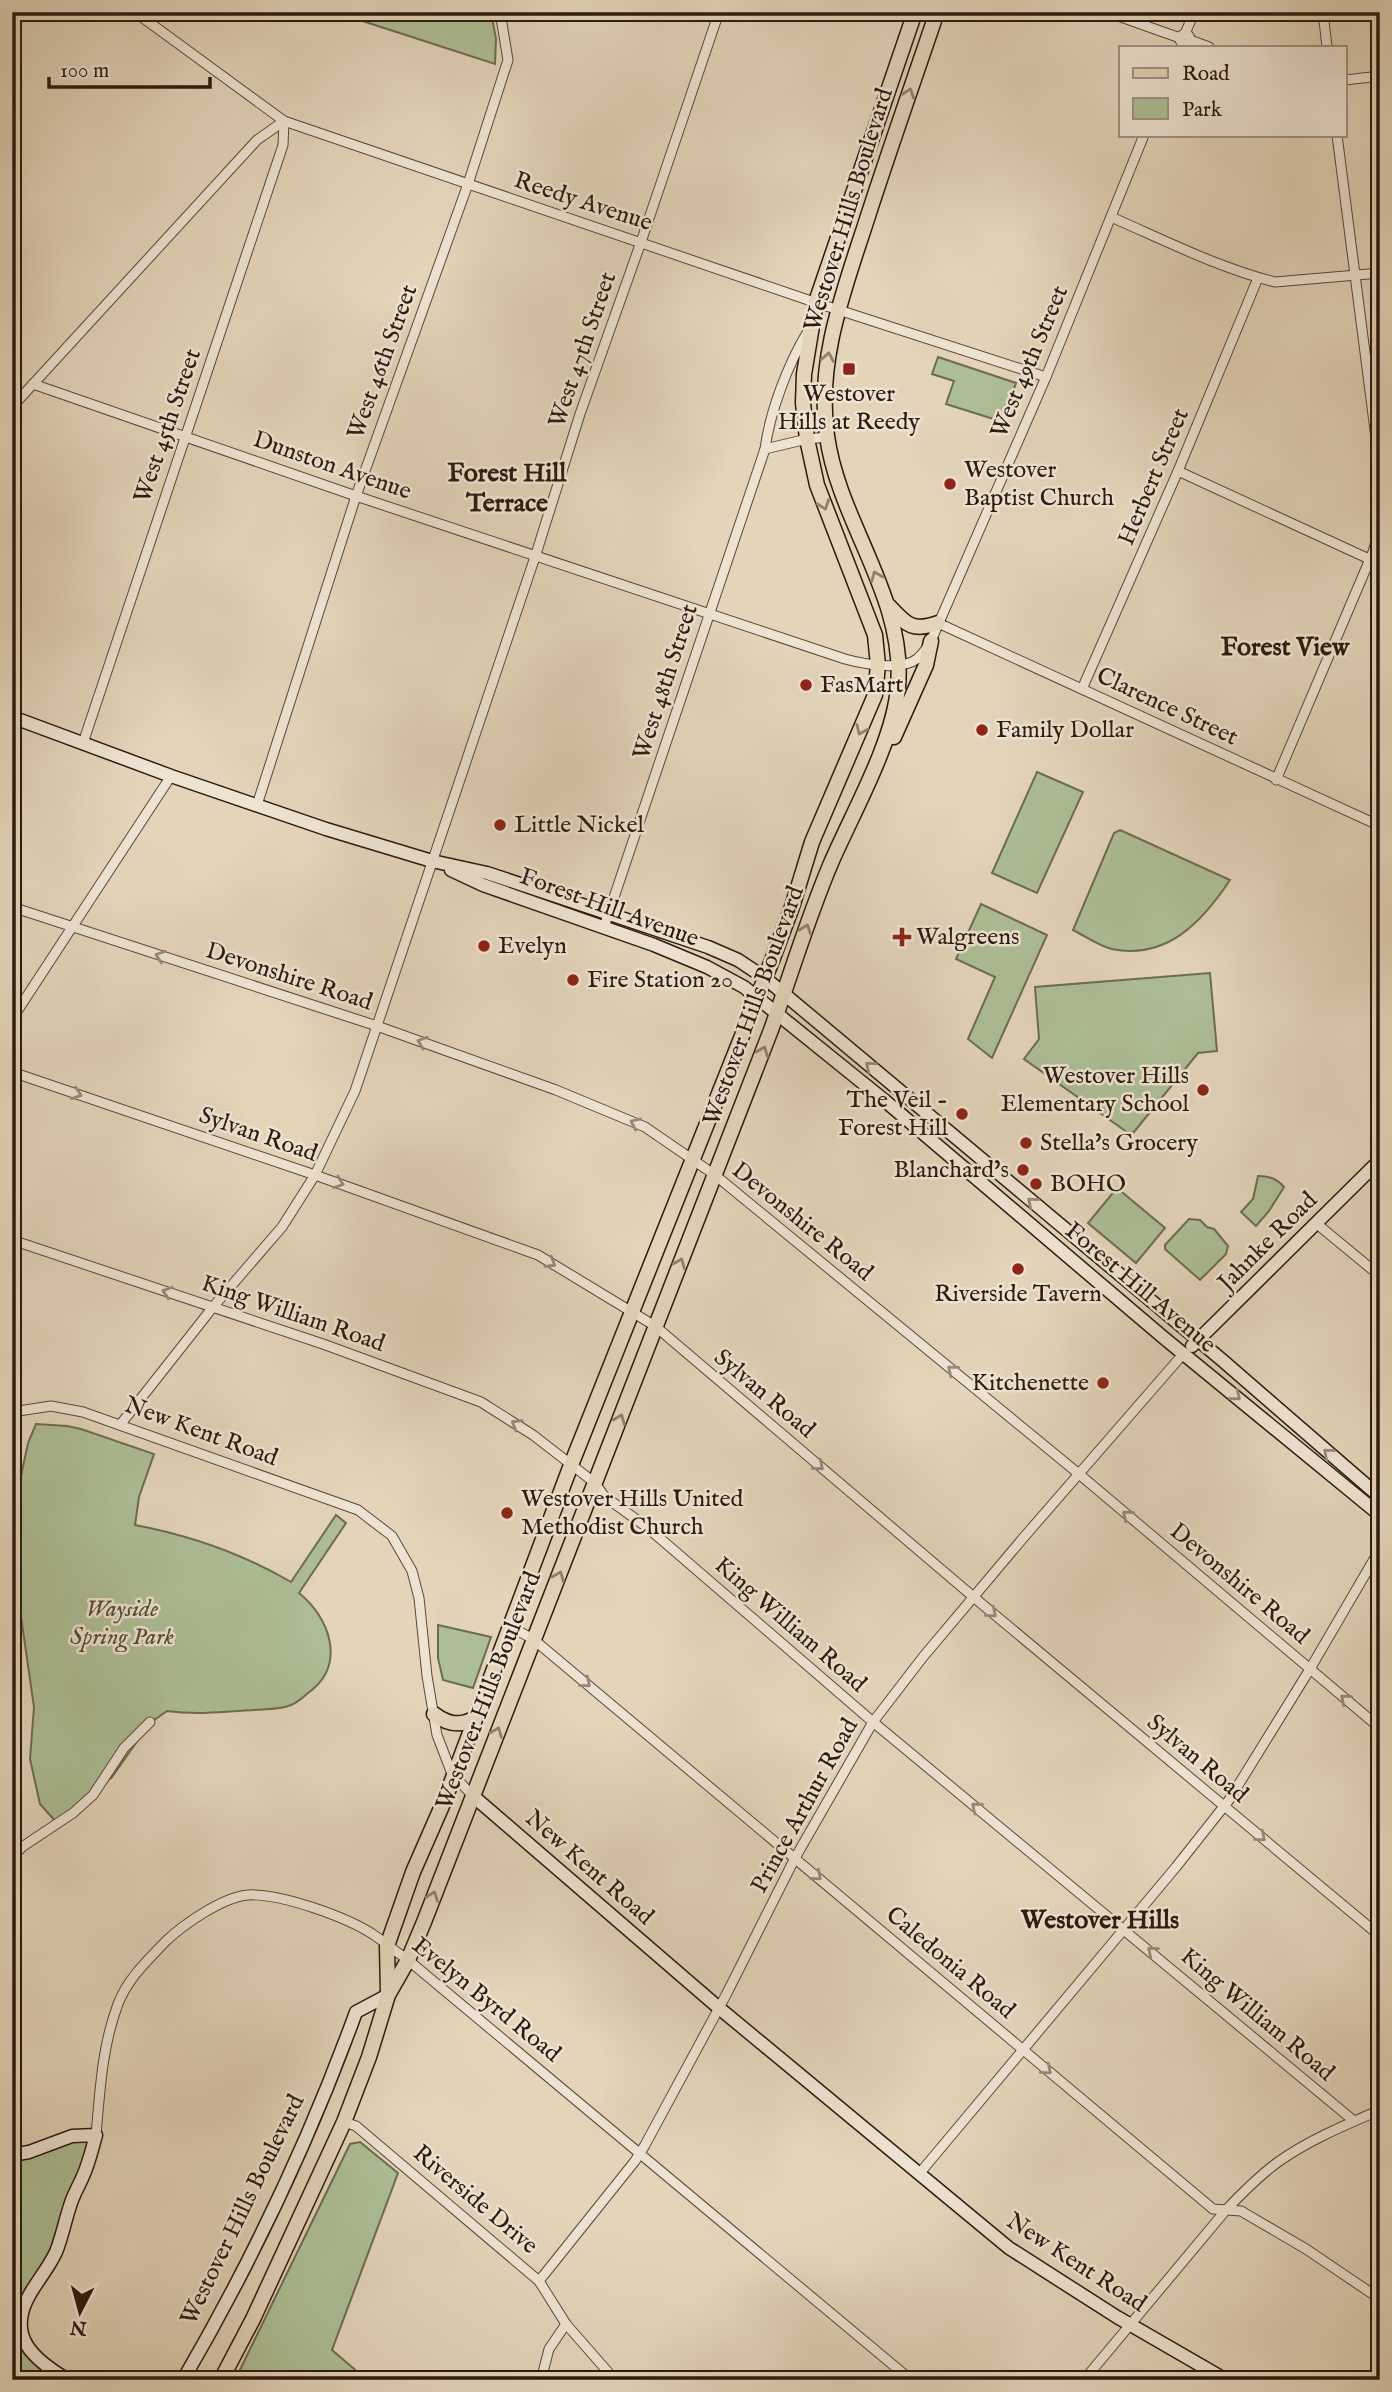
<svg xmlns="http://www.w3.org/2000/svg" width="1392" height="2392" font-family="'IM FELL English',serif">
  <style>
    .green { fill: #adbe95; stroke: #6d6c52; stroke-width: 2 }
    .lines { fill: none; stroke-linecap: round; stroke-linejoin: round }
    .street-casing { stroke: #5a4839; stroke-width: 11 }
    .secondary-casing { stroke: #2d1a0e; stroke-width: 15 }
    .primary-casing { stroke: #2d1a0e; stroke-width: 17 }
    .street { stroke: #ede3d2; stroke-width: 9 }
    .secondary { stroke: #ede3d2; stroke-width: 12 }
    .primary { stroke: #e3d4ba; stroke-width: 14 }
    .oneway { stroke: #91806d }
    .oneway2 { stroke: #97897a }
    .poi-dot { fill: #8f2418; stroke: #ede3d2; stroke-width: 2.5 }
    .labels { text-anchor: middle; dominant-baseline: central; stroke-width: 5; stroke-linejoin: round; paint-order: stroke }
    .street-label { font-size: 24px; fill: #2d1a0e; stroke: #ede3d2 }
    .poi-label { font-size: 24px; fill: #2d1a0e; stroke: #ede3d2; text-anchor: start }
    .park-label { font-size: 24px; font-style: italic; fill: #534b36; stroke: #ede3d2 }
    .neighbourhood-label { font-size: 26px; font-weight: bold; fill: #2d1a0e; stroke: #ede3d2 }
  </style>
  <rect width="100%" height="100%" fill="#e3d4ba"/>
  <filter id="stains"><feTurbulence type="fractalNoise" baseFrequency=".00286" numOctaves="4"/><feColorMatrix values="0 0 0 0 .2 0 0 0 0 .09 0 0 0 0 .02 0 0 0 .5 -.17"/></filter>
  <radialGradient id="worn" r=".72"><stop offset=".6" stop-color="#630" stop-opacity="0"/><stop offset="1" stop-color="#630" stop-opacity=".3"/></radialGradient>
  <g class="green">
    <polygon points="345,12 491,12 496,39 495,64 344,15"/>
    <polygon points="938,357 1016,383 1003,422 946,404 954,381 932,374"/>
    <polygon points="1037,772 1083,792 1037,893 992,873"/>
    <path d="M 1120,830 L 1230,880 C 1202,922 1167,960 1112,949 C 1099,946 1085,936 1073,930 L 1114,833 Z"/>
    <polygon points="981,904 1047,935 992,1058 968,1039 995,977 956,959"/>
    <polygon points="1210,973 1217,1051 1198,1053 1134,1132 1128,1133 1124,1130 1024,1059 1039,1039 1035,987"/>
    <path d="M 1258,1176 C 1270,1176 1277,1179 1284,1187 L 1269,1211 L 1256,1226 L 1241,1212 L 1253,1199 Z"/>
    <polygon points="1117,1188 1165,1228 1136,1263 1088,1223"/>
    <polygon points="1189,1219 1200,1220 1207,1227 1214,1229 1228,1246 1226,1254 1200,1280 1165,1249 1165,1245"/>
    <path d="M 36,1424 L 67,1426 L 81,1429 L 154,1454 L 139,1497 L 135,1525 C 188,1535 243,1554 291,1582 L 336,1515 L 346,1523 L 299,1593 C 330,1618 347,1665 308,1693 C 303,1697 297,1703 291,1705 C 279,1710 265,1709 253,1710 C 224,1712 196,1715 167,1711 L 150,1723 L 112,1777 L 57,1823 L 40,1804 L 30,1759 L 34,1707 L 18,1596 L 13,1539 L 17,1495 L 28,1443 Z"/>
    <polygon points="438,1625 491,1637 473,1688 443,1680 438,1658"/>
    <polygon points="96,2135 64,2228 29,2297 24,2339 71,2380 12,2380 12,2155"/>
    <polygon points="360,2142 398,2173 332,2350 367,2380 235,2380 350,2144"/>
  </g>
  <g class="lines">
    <defs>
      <g id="street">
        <polyline points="135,12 284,121 817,303 1046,377"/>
        <polyline points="1107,12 1180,38"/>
        <polyline points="1323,12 1327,47"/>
        <circle cx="1185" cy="39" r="5"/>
        <polyline points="1185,34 1194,12"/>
        <polyline points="1190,40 1209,47"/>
        <polyline points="1345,80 1380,76"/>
        <polyline points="1337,135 1380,469"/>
        <path d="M 1111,217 C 1164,240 1219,268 1275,282 L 1380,273"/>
        <path d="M 33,384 L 356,496 L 845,659 C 863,664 901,671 917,659 C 923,654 927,648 931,641 L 1046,377 L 1144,135"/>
        <polyline points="12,407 257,140 284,121"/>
        <polyline points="765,449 807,439 827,437"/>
        <polyline points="1178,471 1380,564"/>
        <polyline points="938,623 1380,826"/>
        <polyline points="1082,689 1178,471 1258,278"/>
        <polyline points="83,743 283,145 284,121"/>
        <polyline points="1276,780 1373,552 1380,527"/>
        <polyline points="257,805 356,496 468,184 508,60 500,12"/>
        <polyline points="12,907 377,1026 556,1090 645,1127 715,1175 1079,1474 1380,1728"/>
        <path d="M 604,927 L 765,449 C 770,411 788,364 808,331"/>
        <polyline points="12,1019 171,776"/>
        <polyline points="12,1072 315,1175 538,1255 655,1326 983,1605 1380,1936"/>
        <polyline points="1317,1224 1380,1276"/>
        <polyline points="12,1240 323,1344 481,1402 533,1435 595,1483 604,1496 648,1528 873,1722 1354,2121"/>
        <polyline points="12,1412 51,1406 83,1412 358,1510 392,1536 412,1571 419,1598 427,1676 437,1735 452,1774 473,1796"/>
        <polyline points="120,1425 213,1307 282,1227 315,1175 355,1091 536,554 580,414 641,242 719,12"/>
        <polyline points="511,1627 533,1639 1213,2209 1241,2211 1306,2249 1380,2299"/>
        <polyline points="12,1858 22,1847 73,1813 93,1795 124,1748 150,1722"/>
        <polyline points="344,2122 356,2126 539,2281 566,2324 615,2380"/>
        <path d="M 96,2135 C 100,2091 102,2046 118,2004 C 128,1978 147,1961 166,1941 C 184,1924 223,1897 248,1895 C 280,1893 347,1917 374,1935 C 386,1943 396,1952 408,1960 L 911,2380"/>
        <polyline points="919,2174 1176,1867 1229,1800 1310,1669 1380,1549"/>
        <polyline points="539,2281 635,2161 645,2145 726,1995 795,1858 873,1722 923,1657 1024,1537 1184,1353"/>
        <polyline points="541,2380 549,2349 566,2324"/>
        <path d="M 1084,2380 L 1226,2210 C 1242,2193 1259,2176 1278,2162 C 1309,2140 1345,2125 1380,2110"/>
      </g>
      <g id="secondary">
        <polyline points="12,717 171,776 326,829 432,861 487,873 708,947 738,960 765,978 1222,1360 1380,1497"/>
        <polyline points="451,870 483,885 654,945 707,967 744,987 884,1100 1164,1338 1380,1515"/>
        <polyline points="1192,1346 1380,1160"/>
        <polyline points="473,1796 719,2008 1009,2248 1117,2317 1226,2380"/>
        <path d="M 12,2155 L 29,2152 L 72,2136 L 96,2135 C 92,2149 89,2163 83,2176 C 79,2186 73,2195 70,2206 C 65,2221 62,2237 56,2252 C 49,2267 38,2280 30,2294 C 5,2336 34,2360 68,2380"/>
        <path d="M 183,2380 C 251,2263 310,2139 356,2012 L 388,1995"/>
      </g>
      <g id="primary">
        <path d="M 889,606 C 907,625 912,632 938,623"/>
        <polyline points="894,737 926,665 931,641"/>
        <path d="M 434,1714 C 447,1724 460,1727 475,1718"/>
        <polyline points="388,1993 387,1946 413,1872 445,1799 571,1465 773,958 792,907 812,842 875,695 878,665 875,635 817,485 807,439 803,403 804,374 816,302 915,12"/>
        <path d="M 221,2380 L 253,2319 L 344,2122 L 369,2057 L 388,1995 L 408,1960 L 424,1922 L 771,1030 C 791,974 808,917 831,863 C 853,812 894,741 898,687 C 906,597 839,523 827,436 C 816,359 845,288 868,216 C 890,148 914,80 937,12"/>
      </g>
    </defs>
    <use href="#street" class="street-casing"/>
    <use href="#secondary" class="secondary-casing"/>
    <use href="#primary" class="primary-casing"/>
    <use href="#street" class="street"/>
    <use href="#secondary" class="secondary"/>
    <use href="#primary" class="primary"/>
  </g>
  <defs><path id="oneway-chevron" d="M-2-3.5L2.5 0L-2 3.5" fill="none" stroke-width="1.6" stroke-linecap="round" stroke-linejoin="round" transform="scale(1.75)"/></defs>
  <g class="oneway">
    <use href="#oneway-chevron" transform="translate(909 93) rotate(-71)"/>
    <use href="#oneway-chevron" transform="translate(828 357) rotate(-80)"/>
    <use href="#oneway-chevron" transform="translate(824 505) rotate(70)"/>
    <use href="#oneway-chevron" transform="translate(876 576) rotate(-112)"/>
    <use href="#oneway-chevron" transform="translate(861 730) rotate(114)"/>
    <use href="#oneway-chevron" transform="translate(806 929) rotate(-70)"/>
    <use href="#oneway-chevron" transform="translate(763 1051) rotate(-69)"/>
    <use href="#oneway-chevron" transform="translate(680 1263) rotate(-68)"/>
    <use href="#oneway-chevron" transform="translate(620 1419) rotate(-68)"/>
    <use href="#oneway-chevron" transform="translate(559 1576) rotate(-68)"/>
    <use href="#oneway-chevron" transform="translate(497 1732) rotate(-69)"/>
    <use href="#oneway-chevron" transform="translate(433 1896) rotate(-70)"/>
  </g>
  <g class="oneway2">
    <use href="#oneway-chevron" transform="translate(160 956) rotate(-162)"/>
    <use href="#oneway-chevron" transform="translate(422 1042) rotate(-160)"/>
    <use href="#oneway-chevron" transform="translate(870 1066) rotate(-140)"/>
    <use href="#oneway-chevron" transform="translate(77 1094) rotate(19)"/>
    <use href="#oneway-chevron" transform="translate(635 1123) rotate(-156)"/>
    <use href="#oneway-chevron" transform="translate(339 1183) rotate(20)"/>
    <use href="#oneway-chevron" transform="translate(1032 1202) rotate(-140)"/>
    <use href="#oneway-chevron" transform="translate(551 1263) rotate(31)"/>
    <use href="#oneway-chevron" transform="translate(167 1292) rotate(-162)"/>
    <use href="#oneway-chevron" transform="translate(952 1370) rotate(-141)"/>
    <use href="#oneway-chevron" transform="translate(1236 1396) rotate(39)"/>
    <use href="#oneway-chevron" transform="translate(516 1424) rotate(-149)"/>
    <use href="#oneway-chevron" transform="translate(1328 1453) rotate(-139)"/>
    <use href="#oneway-chevron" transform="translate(819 1466) rotate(40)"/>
    <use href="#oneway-chevron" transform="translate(1127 1515) rotate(-140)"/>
    <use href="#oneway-chevron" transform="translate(992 1613) rotate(40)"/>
    <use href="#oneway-chevron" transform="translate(586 1683) rotate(40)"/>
    <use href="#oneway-chevron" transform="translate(1345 1699) rotate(-140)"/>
    <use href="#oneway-chevron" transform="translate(976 1807) rotate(-141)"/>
    <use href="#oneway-chevron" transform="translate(1261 1837) rotate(40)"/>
    <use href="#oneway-chevron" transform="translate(817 1876) rotate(40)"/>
    <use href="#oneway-chevron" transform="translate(1152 1951) rotate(-140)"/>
    <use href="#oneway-chevron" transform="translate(1047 2070) rotate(40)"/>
  </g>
  <g class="poi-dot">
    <rect x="842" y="362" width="14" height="14" rx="3.5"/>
    <circle cx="950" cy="484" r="7"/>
    <circle cx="806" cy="685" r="7"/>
    <circle cx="982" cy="730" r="7"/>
    <circle cx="500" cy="825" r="7"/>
    <path d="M898.5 926.5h7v7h7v7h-7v7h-7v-7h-7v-7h7z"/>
    <circle cx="484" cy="946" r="7"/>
    <circle cx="573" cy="980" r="7"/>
    <circle cx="1203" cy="1090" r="7"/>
    <circle cx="962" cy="1114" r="7"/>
    <circle cx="1026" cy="1143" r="7"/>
    <circle cx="1023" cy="1170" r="7"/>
    <circle cx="1036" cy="1184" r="7"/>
    <circle cx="1018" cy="1269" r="7"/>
    <circle cx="1103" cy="1383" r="7"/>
    <circle cx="507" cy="1513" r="7"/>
  </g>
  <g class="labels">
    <g class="street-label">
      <text transform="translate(583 202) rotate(18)">Reedy Avenue</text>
      <text transform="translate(849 210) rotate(-73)">Westover Hills Boulevard</text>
      <text transform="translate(583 350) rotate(-71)">West 47th Street</text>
      <text transform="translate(383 362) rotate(-70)">West 46th Street</text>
      <text transform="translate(1030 362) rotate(-67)">West 49th Street</text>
      <text transform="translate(168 426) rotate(-71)">West 45th Street</text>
      <text transform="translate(332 466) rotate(19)">Dunston Avenue</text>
      <text transform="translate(1154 477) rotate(-67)">Herbert Street</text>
      <text transform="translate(666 682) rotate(-72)">West 48th Street</text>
      <text transform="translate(1167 707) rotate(25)">Clarence Street</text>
      <text transform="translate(609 908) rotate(20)">Forest Hill Avenue</text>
      <text transform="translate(289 977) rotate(18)">Devonshire Road</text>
      <text transform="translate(754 1006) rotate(-70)">Westover Hills Boulevard</text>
      <text transform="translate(258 1135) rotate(19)">Sylvan Road</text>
      <text transform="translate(802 1222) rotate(39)">Devonshire Road</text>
      <text transform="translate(1268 1242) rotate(-45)">Jahnke Road</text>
      <text transform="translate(1140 1288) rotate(40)">Forest Hill Avenue</text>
      <text transform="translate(293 1314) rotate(19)">King William Road</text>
      <text transform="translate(764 1394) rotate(40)">Sylvan Road</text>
      <text transform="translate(201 1432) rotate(20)">New Kent Road</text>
      <text transform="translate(1239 1584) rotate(40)">Devonshire Road</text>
      <text transform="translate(790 1625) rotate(41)">King William Road</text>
      <text transform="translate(489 1691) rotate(-69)">Westover Hills Boulevard</text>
      <text transform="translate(1197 1759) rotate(40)">Sylvan Road</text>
      <text transform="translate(805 1806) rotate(-61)">Prince Arthur Road</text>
      <text transform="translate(589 1868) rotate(41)">New Kent Road</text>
      <text transform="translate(950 1963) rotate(40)">Caledonia Road</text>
      <text transform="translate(486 2000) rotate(39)">Evelyn Byrd Road</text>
      <text transform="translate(1257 2015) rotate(40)">King William Road</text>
      <text transform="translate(475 2200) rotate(40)">Riverside Drive</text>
      <text transform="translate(243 2210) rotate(-64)">Westover Hills Boulevard</text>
      <text transform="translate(1076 2263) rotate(33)">New Kent Road</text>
    </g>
    <g class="poi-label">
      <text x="849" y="394" text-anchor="middle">Westover<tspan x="849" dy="28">Hills at Reedy</tspan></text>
      <text x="964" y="470">Westover<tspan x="964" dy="28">Baptist Church</tspan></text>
      <text x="820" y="685">FasMart</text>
      <text x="996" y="730">Family Dollar</text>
      <text x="514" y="825">Little Nickel</text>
      <text x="916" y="937">Walgreens</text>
      <text x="498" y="946">Evelyn</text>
      <text x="587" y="980">Fire Station 20</text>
      <text x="1189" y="1076" text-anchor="end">Westover Hills<tspan x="1189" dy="28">Elementary School</tspan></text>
      <text x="948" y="1100" text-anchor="end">The Veil -<tspan x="948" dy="28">Forest Hill</tspan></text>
      <text x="1040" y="1143">Stella's Grocery</text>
      <text x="1009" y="1170" text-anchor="end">Blanchard's</text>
      <text x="1050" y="1184">BOHO</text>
      <text x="1018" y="1294" text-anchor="middle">Riverside Tavern</text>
      <text x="1089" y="1383" text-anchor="end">Kitchenette</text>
      <text x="521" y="1499">Westover Hills United<tspan x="521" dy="28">Methodist Church</tspan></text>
    </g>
    <g class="park-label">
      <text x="122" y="1609">Wayside<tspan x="122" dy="28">Spring Park</tspan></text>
    </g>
    <g class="neighbourhood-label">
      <text x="507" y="473">Forest Hill<tspan x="507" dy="30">Terrace</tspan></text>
      <text x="1285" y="647">Forest View</text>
      <text x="1100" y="1920">Westover Hills</text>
    </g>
  </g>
  <rect width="1392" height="2392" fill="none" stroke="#e3d4ba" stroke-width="42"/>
  <rect x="14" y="14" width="1364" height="2364" fill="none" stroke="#2d1a0e" stroke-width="3.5"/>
  <rect x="21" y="21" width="1350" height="2350" fill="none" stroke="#2d1a0e" stroke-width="2"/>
  <rect x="1119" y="46" width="228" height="91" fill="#ede3d2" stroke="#a09384" stroke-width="2"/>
  <rect x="1133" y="68" width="35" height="10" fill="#e3d4ba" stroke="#a09384" stroke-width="2"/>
  <text x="1182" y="80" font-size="21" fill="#2d1a0e">Road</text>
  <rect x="1133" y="98" width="35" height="21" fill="#adbe95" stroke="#a09384" stroke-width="2"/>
  <text x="1182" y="116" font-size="21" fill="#2d1a0e">Park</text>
  <g transform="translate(80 2312) rotate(186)" stroke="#ede3d2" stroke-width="5" paint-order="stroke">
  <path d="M0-5L12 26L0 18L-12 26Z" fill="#2d1a0e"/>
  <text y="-10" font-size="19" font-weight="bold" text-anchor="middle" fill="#2d1a0e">N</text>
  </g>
  <path d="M49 77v10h161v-10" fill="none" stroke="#2d1a0e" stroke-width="3.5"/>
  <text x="60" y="77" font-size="21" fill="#2d1a0e" stroke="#ede3d2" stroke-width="5" paint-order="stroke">100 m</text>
  <rect width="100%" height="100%" filter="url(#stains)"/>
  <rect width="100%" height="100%" fill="url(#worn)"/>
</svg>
